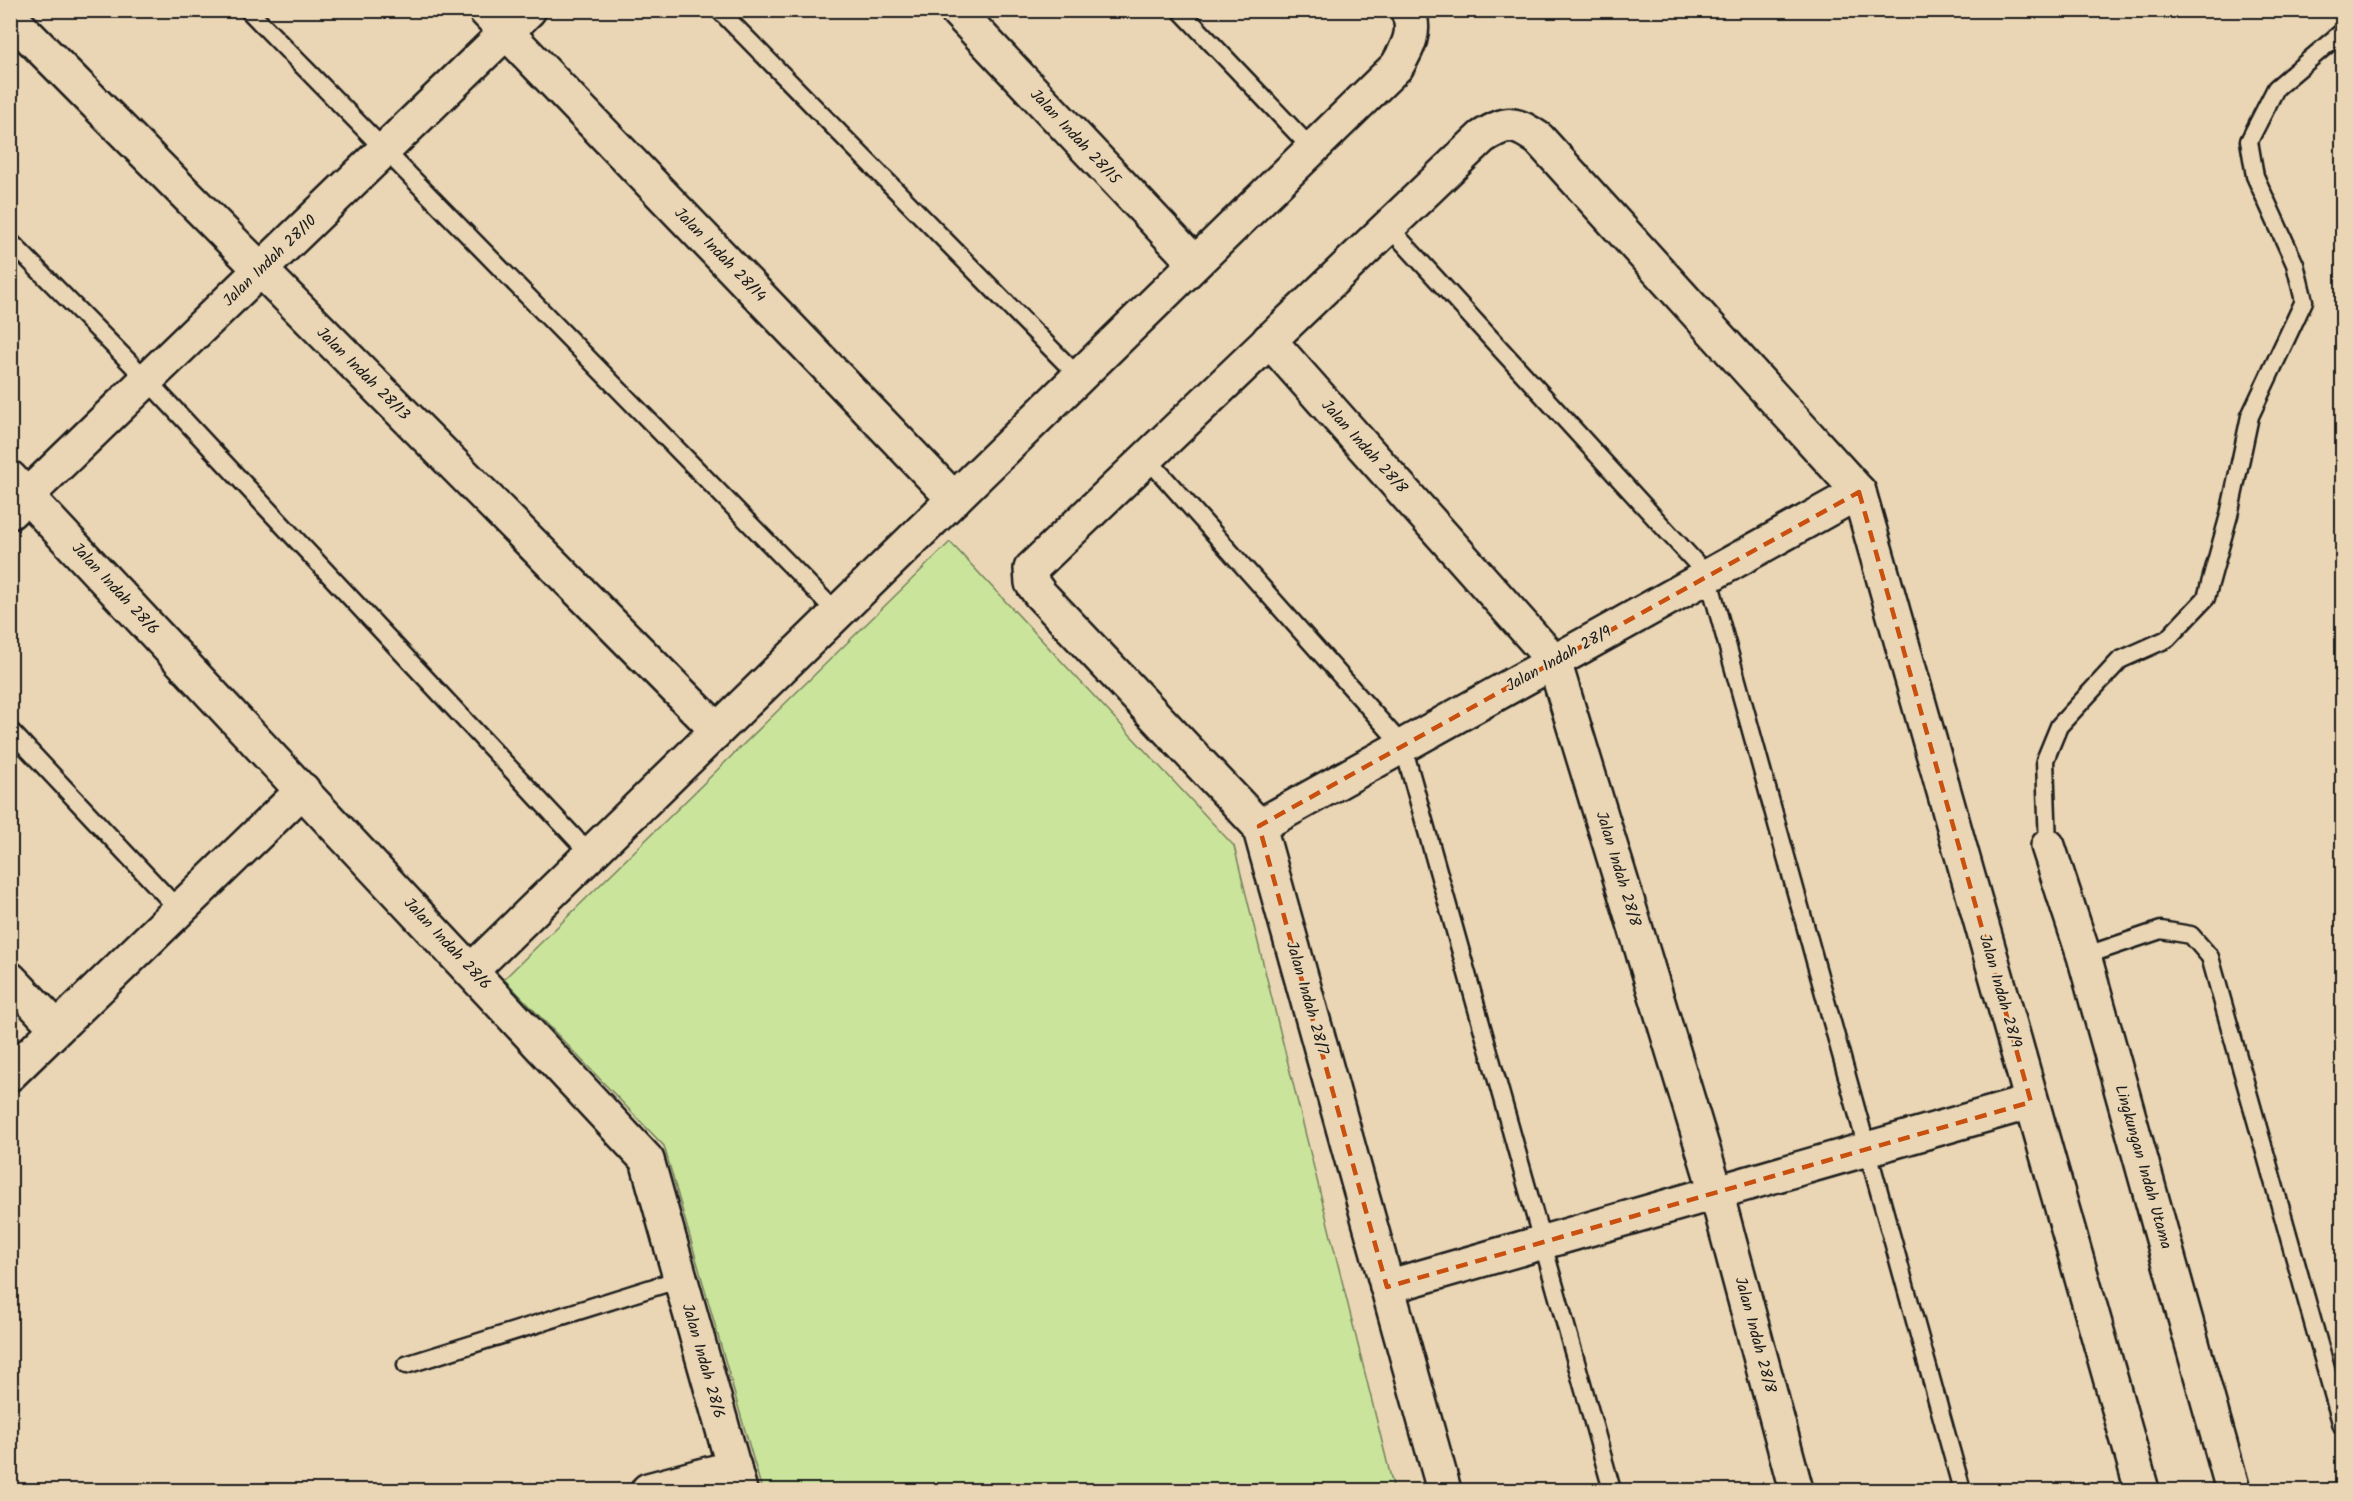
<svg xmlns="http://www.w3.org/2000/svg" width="2353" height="1501" font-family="Kalam,sans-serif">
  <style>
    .green { fill: #cae59b; stroke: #73805c; stroke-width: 1.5 }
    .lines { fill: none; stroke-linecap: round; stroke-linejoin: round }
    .lane-casing { stroke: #1c1c1c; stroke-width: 21 }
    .street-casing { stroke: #1c1c1c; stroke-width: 38 }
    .lane { stroke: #ead6b4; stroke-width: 16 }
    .street { stroke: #ead6b4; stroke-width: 33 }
    .marked { fill: none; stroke: #c9500e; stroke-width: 4.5; stroke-dasharray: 12 8; stroke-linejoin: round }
    .labels { text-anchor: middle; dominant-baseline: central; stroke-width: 4.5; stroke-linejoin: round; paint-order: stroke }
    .street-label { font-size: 16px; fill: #1c1c1c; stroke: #ead6b4 }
  </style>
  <rect width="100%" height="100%" fill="#ead6b4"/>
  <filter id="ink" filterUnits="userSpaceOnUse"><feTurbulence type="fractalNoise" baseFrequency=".0167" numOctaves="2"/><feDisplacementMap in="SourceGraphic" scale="12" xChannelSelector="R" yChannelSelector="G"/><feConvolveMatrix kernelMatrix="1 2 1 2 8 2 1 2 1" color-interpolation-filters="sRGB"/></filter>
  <g filter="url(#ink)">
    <polygon class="green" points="950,542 1234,846 1394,1490 762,1490 664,1146 504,979"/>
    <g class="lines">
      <defs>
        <g id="lane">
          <polyline points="248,10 837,613"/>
          <polyline points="719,10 1079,377"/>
          <polyline points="1180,10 1312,149"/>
          <polyline points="1388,226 1708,576 1962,1490"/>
          <polyline points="10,241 147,380 590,854"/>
          <polyline points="1146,457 1403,746 1612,1490"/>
          <polyline points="10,730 179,910"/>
          <polyline points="2048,846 2045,760 2059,726 2120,660 2167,639 2206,598 2229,515 2250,416 2304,301 2295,264 2255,176 2249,141 2276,88 2342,32"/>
          <polyline points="2084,956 2161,930 2191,935 2210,957 2342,1426"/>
          <polyline points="406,1365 680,1279"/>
        </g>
        <g id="street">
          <polyline points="485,10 954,499"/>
          <polyline points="956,10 1195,263"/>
          <polyline points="10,17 717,730"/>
          <polyline points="1269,340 1554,661 1716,1192 1796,1490"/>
          <polyline points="10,478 647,1160 740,1490"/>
          <polyline points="10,512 529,10"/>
          <polyline points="1259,826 1859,492"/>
          <polyline points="2048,846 2084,956 2233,1490"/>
          <path d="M 472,970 L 1397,66 C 1407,49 1418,30 1407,10"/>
          <polyline points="10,979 57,1028"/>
          <polyline points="10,1074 303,790"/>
          <polyline points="1387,1287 2031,1102"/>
          <polyline points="648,1490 734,1467"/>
          <path d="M 1444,1490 L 1259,826 L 1040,594 L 1032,583 L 1031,569 L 1482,137 C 1508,121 1514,122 1539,139 L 1859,492 L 2142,1490"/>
        </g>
      </defs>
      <use href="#lane" class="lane-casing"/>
      <use href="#street" class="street-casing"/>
      <use href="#lane" class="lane"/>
      <use href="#street" class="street"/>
    </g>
  </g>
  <path class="marked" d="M 1859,492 L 2031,1102 L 1387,1287 L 1259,826 Z"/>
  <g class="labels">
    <g class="street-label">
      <text transform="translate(1075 137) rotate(47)">Jalan Indah 28/15</text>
      <text transform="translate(720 255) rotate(46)">Jalan Indah 28/14</text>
      <text transform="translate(270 261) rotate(-44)">Jalan Indah 28/10</text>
      <text transform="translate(363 374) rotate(45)">Jalan Indah 28/13</text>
      <text transform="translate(1364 447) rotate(48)">Jalan Indah 28/8</text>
      <text transform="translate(115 589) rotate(47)">Jalan Indah 28/6</text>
      <text transform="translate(1559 659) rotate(-29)">Jalan Indah 28/9</text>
      <text transform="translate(1618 869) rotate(73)">Jalan Indah 28/8</text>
      <text transform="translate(447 944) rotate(47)">Jalan Indah 28/6</text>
      <text transform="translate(2000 991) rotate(74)">Jalan Indah 28/9</text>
      <text transform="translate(1307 998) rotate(74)">Jalan Indah 28/7</text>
      <text transform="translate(2143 1167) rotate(74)">Lingkungan Indah Utama</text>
      <text transform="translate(1755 1335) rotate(75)">Jalan Indah 28/8</text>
      <text transform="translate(703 1361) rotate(74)">Jalan Indah 28/6</text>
    </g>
  </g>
  <rect width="2353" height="1501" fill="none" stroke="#ead6b4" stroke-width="36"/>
  <rect x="18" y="18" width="2317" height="1465" fill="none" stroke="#1c1c1c" stroke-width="2" filter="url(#ink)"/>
</svg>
